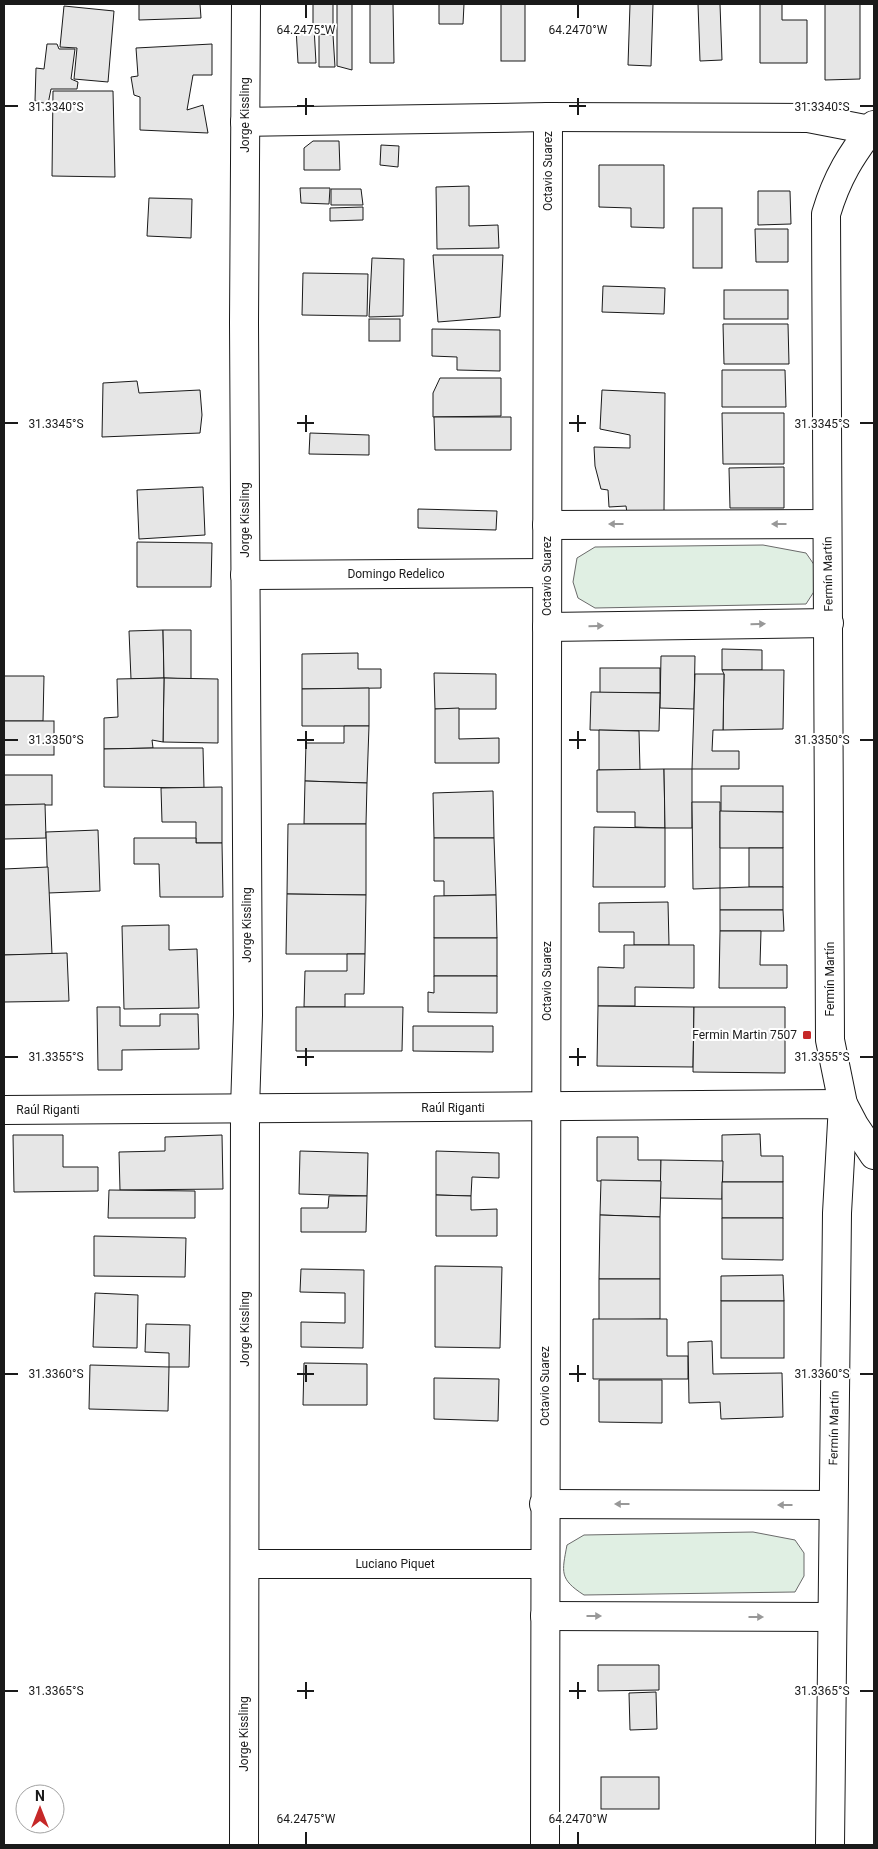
<svg xmlns="http://www.w3.org/2000/svg" width="878" height="1849" viewBox="0 0 878 1849" font-family="Roboto,sans-serif">
<style>
.green{fill:#e0efe3;stroke:#6a6a6a}
.building{fill:#e6e6e6;stroke:#1a1a1a}
.lines{fill:none;stroke-linecap:round;stroke-linejoin:round}
.street-casing{stroke:#1a1a1a;stroke-width:30}
.secondary-casing{stroke:#1a1a1a;stroke-width:30}
.street{stroke:#fff;stroke-width:28}
.secondary{stroke:#fff;stroke-width:28}
.oneway{fill:#989898}
.ticks{fill:none;stroke:#1a1a1a;stroke-width:2}
.poi-dot{fill:#c62828;stroke:#fff;stroke-width:2}
.labels{text-anchor:middle;dominant-baseline:central;stroke-width:4;stroke-linejoin:round;paint-order:stroke}
.street-label{font-size:12px;fill:#1a1a1a;stroke:#fff}
.poi-label{font-size:12px;fill:#1a1a1a;stroke:#fff;text-anchor:end}
.ticks-label{font-size:12px;text-anchor:middle;fill:#1a1a1a;stroke:#fff;stroke-width:4;stroke-linejoin:round;paint-order:stroke}
</style>
<rect width="100%" height="100%" fill="#fff"/>
<g class="green">
<path d="M763 545 806 553 815 566V590L806 604 595 608 578 598 573 582 577 558 595 547Z"/>
<path d="M753 1532 795 1540 804 1553V1576L795 1592 584 1595C559 1579 562 1572 567 1545L584 1535Z"/>
</g>
<g class="building">
<path d="M139 4H200L201 18 139 20Z"/>
<rect x="313" y="4" width="20" height="22"/>
<path d="M337 4H352V70L337 66Z"/>
<path d="M370 4H393L394 63H370Z"/>
<path d="M439 4H464L463 24H439Z"/>
<rect x="501" y="4" width="24" height="57"/>
<path d="M630 4H653L651 66 628 65Z"/>
<path d="M698 4H720L722 60 700 61Z"/>
<path d="M760 4H782V20H807V63H760Z"/>
<path d="M825 4H860V79L825 80Z"/>
<path d="M64 6 114 11 108 82 74 79 77 48 60 47Z"/>
<path d="M314 27 316 63H298L296 28Z"/>
<path d="M319 34 333 35 335 67H319Z"/>
<path d="M47 44H57L59 49H75L71 79 78 82 77 89H51L48 104 35 101 36 68 44 69Z"/>
<path d="M212 44V75H193L187 110 203 105 208 133 140 130V97L134 95 131 77 138 76 136 48Z"/>
<path d="M53 91H113L115 177 52 176Z"/>
<path d="M313 141H339L340 170H304V148Z"/>
<path d="M381 145 399 146 398 167 380 165Z"/>
<path d="M599 165H664V228L631 227V208L599 207Z"/>
<path d="M469 186V226L498 225 499 248 437 249 436 187Z"/>
<path d="M300 188H330L329 204 301 203Z"/>
<path d="M331 189H361L363 205H331Z"/>
<path d="M758 191H790L791 224 758 225Z"/>
<path d="M149 198 192 199 191 238 147 236Z"/>
<path d="M363 207V220L330 221V208Z"/>
<rect x="693" y="208" width="29" height="60"/>
<path d="M755 229H788V262H756Z"/>
<path d="M433 255H503L500 317 438 322Z"/>
<path d="M372 258 404 259 403 316 369 317Z"/>
<path d="M303 273 368 274 367 316 302 315Z"/>
<path d="M603 286 665 288 664 314 602 312Z"/>
<rect x="724" y="290" width="64" height="29"/>
<rect x="369" y="319" width="31" height="22"/>
<path d="M723 324H788L789 364H724Z"/>
<path d="M432 329 500 330V371L457 370V357L432 356Z"/>
<path d="M722 370H785L786 407H722Z"/>
<path d="M440 378H501V416L433 417V393Z"/>
<path d="M137 381 139 393 200 390 202 415 200 433 102 437 103 383Z"/>
<path d="M602 390 665 393 664 511 627 513 626 506 609 507 608 490 601 489 595 466 594 447 630 448V435L600 429Z"/>
<path d="M722 413H784V464H723Z"/>
<path d="M434 417H511V450H435Z"/>
<path d="M310 433 369 435V455L309 454Z"/>
<path d="M784 467V508H730L729 468Z"/>
<path d="M203 487 205 535 139 539 137 490Z"/>
<path d="M418 509 497 511 496 530 418 528Z"/>
<path d="M137 542 212 543 211 587H137Z"/>
<path d="M163 630 164 678 131 679 129 631Z"/>
<path d="M163 630H191V679L164 678Z"/>
<path d="M722 649 762 650V670H722Z"/>
<path d="M358 653V669H381V688L302 689V654Z"/>
<path d="M661 656H695L694 709 660 708Z"/>
<rect x="600" y="668" width="60" height="25"/>
<path d="M722 670H784L783 729 723 730 724 674Z"/>
<path d="M434 673 496 674V709H435Z"/>
<path d="M695 674H724L723 730H713L712 751H739V769H692Z"/>
<path d="M4 676H44L43 721H4Z"/>
<path d="M164 678 218 679V743L163 742Z"/>
<path d="M164 678 163 742 152 740 153 748 104 749V718L118 717 117 679Z"/>
<path d="M369 688V726H302V689Z"/>
<path d="M591 692 660 693 659 731 590 730Z"/>
<path d="M459 708V739L499 738V763H435V709Z"/>
<rect x="4" y="721" width="50" height="34"/>
<path d="M344 726H369L367 783 305 781 306 743H344Z"/>
<path d="M599 730 639 731 640 770H599Z"/>
<path d="M153 748H203L204 788 104 787V749Z"/>
<path d="M664 769 665 828 635 827V812H597V770Z"/>
<path d="M664 769H692V828H665Z"/>
<rect x="4" y="775" width="48" height="30"/>
<path d="M305 781 367 783 366 824H304Z"/>
<rect x="721" y="786" width="62" height="26"/>
<path d="M222 787V843H196V822H162L161 788Z"/>
<path d="M493 791 494 838H434L433 793Z"/>
<path d="M692 802H720V888L693 889Z"/>
<path d="M45 804 46 838 4 839V805Z"/>
<path d="M720 811 783 812V848H720Z"/>
<path d="M288 824H366V895L287 894Z"/>
<path d="M594 827 665 828V887H593Z"/>
<path d="M98 830 100 891 48 893 46 832Z"/>
<path d="M134 838H196V843H222L223 897H160L159 864H134Z"/>
<path d="M434 838H494L496 895 444 896V881H434Z"/>
<rect x="749" y="848" width="34" height="39"/>
<path d="M48 867 52 954 4 955V869Z"/>
<path d="M749 887H783V910H720V888Z"/>
<path d="M287 894 366 895 365 954H286Z"/>
<path d="M496 895 497 938H434V896Z"/>
<path d="M668 902 669 945H634V932H599V903Z"/>
<path d="M720 910H783L784 931H720Z"/>
<path d="M169 925V950L197 949 199 1008 124 1009 122 926Z"/>
<path d="M720 931H761L760 965H787V988H719Z"/>
<rect x="434" y="938" width="63" height="38"/>
<path d="M624 945H694V988L635 987V1006H598V967L624 968Z"/>
<path d="M67 953 69 1001 4 1002V955Z"/>
<path d="M347 954H365L364 994H345V1007H304L305 971H347Z"/>
<path d="M434 976H497V1013L428 1012V992L434 993Z"/>
<path d="M598 1006 694 1007 693 1067 597 1066Z"/>
<path d="M97 1007H120V1026H160V1014H198L199 1049 122 1050V1070H98Z"/>
<path d="M296 1007H403L402 1051H296Z"/>
<path d="M694 1007H785V1073L693 1072Z"/>
<path d="M413 1026H493V1052L413 1051Z"/>
<path d="M760 1134 761 1156H783V1182H722V1135Z"/>
<path d="M13 1135H63V1167H98V1191L14 1192Z"/>
<path d="M222 1135 223 1189 120 1190 119 1152 165 1151V1137Z"/>
<path d="M597 1137H638V1160H661V1181H597Z"/>
<path d="M300 1151 368 1153 367 1196 299 1194Z"/>
<path d="M436 1151 499 1153V1178L472 1177 471 1196 436 1195Z"/>
<path d="M661 1160 723 1161 722 1199 660 1198Z"/>
<path d="M601 1180 661 1181 660 1217 600 1215Z"/>
<rect x="722" y="1182" width="61" height="36"/>
<path d="M109 1190 195 1191V1218H108Z"/>
<path d="M436 1195 471 1196V1210L497 1209V1236H436Z"/>
<path d="M329 1196H367L366 1232H301V1208H328Z"/>
<path d="M600 1215 660 1217V1279H599Z"/>
<path d="M722 1218H783V1260L722 1259Z"/>
<path d="M94 1236 186 1238 185 1277 94 1276Z"/>
<path d="M435 1266 502 1267 500 1348 435 1347Z"/>
<path d="M301 1269 364 1270 363 1348 301 1347V1322L345 1323V1293L300 1292Z"/>
<path d="M783 1275 784 1301H721V1276Z"/>
<path d="M599 1279H660V1319L599 1320Z"/>
<path d="M95 1293 138 1295 137 1348 93 1347Z"/>
<rect x="721" y="1301" width="63" height="57"/>
<path d="M593 1319H667V1356H688V1379H593Z"/>
<path d="M146 1324 190 1325 189 1367H169V1353L145 1352Z"/>
<path d="M712 1341 713 1374 782 1373 783 1417 721 1419 720 1402 689 1403 688 1342Z"/>
<path d="M304 1363 367 1364V1405H303Z"/>
<path d="M90 1365 169 1367 168 1411 89 1409Z"/>
<path d="M434 1378 499 1379 498 1421 434 1419Z"/>
<path d="M599 1380H662V1423L599 1422Z"/>
<path d="M598 1665H659V1690L598 1691Z"/>
<path d="M656 1692 657 1729 630 1730 629 1693Z"/>
<rect x="601" y="1777" width="58" height="32"/>
</g>
<g class="lines">
<defs>
<g id="street">
<path d="M245 122 548 117 808 118 870 130"/>
<path d="M547 525 827 524"/>
<path d="M245 575 547 573"/>
<path d="M547 627 829 623"/>
<path d="M4 1110 843 1104 837 1213 830 1845"/>
<path d="M544 1504 833 1505"/>
<path d="M245 1564H544"/>
<path d="M545 1616 832 1617"/>
<path d="M244 1845 245 1109 248 1015 244 323 246 4"/>
<path d="M545 1845 548 117"/>
</g>
<path id="secondary" d="M874 125C851 155 837 177 826 214L830 1040 843 1104 854 1125 874 1155"/>
</defs>
<use href="#street" class="street-casing"/>
<use href="#secondary" class="secondary-casing"/>
<use href="#street" class="street"/>
<use href="#secondary" class="secondary"/>
</g>
<defs><path id="oneway-solid" d="M-6-.8H1V-3.2L6.5 0L1 3.2V.8H-6Z" transform="scale(1.25)"/></defs>
<g class="oneway">
<use href="#oneway-solid" transform="translate(616 524) rotate(180)"/>
<use href="#oneway-solid" transform="translate(779 524) rotate(180)"/>
<use href="#oneway-solid" transform="translate(758 624) rotate(-1)"/>
<use href="#oneway-solid" transform="translate(596 626) rotate(-1)"/>
<use href="#oneway-solid" transform="translate(622 1504) rotate(-180)"/>
<use href="#oneway-solid" transform="translate(785 1505) rotate(-180)"/>
<use href="#oneway-solid" transform="translate(594 1616)"/>
<use href="#oneway-solid" transform="translate(756 1617)"/>
</g>
<path class="ticks" d="M306 5V18M578 5V18M306 98V115M578 98V115M5 106H18M297 106H314M569 106H586M860 106H873M306 415V432M578 415V432M5 423H18M297 423H314M569 423H586M860 423H873M306 731V749M578 731V749M5 740H18M297 740H314M569 740H586M860 740H873M306 1048V1066M578 1048V1066M5 1057H18M297 1057H314M569 1057H586M860 1057H873M306 1365V1382M578 1365V1382M5 1374H18M297 1374H314M569 1374H586M860 1374H873M306 1682V1699M578 1682V1699M5 1691H18M297 1691H314M569 1691H586M860 1691H873M306 1832V1844M578 1832V1844"/>
<rect class="poi-dot" x="802" y="1030" width="10" height="10" rx="2.5"/>
<g class="labels">
<g class="street-label">
<text transform="translate(245 115) rotate(-90)">Jorge Kissling</text>
<text transform="translate(548 171) rotate(-90)">Octavio Suarez</text>
<text transform="translate(245 520) rotate(-90)">Jorge Kissling</text>
<text x="396" y="574">Domingo Redelico</text>
<text transform="translate(828 574) rotate(-91)">Fermín Martín</text>
<text transform="translate(547 576) rotate(-90)">Octavio Suarez</text>
<text transform="translate(247 925) rotate(-90)">Jorge Kissling</text>
<text transform="translate(830 979) rotate(-90)">Fermín Martín</text>
<text transform="translate(547 981) rotate(-90)">Octavio Suarez</text>
<text x="453" y="1108">Raúl Riganti</text>
<text x="48" y="1110">Raúl Riganti</text>
<text transform="translate(245 1329) rotate(-90)">Jorge Kissling</text>
<text transform="translate(545 1386) rotate(-90)">Octavio Suarez</text>
<text transform="translate(834 1428) rotate(-89)">Fermín Martín</text>
<text x="395" y="1564">Luciano Piquet</text>
<text transform="translate(244 1734) rotate(-90)">Jorge Kissling</text>
</g>
<g class="poi-label">
<text x="797" y="1035">Fermin Martin 7507</text>
</g>
</g>
<g class="ticks-label">
<text x="306" y="34">64.2475°W</text>
<text x="578" y="34">64.2470°W</text>
<text x="56" y="111">31.3340°S</text>
<text x="822" y="111">31.3340°S</text>
<text x="56" y="428">31.3345°S</text>
<text x="822" y="428">31.3345°S</text>
<text x="56" y="744">31.3350°S</text>
<text x="822" y="744">31.3350°S</text>
<text x="56" y="1061">31.3355°S</text>
<text x="822" y="1061">31.3355°S</text>
<text x="56" y="1378">31.3360°S</text>
<text x="822" y="1378">31.3360°S</text>
<text x="56" y="1695">31.3365°S</text>
<text x="822" y="1695">31.3365°S</text>
<text x="306" y="1823">64.2475°W</text>
<text x="578" y="1823">64.2470°W</text>
</g>
<rect width="878" height="1849" fill="none" stroke="#1a1a1a" stroke-width="10"/>
<g transform="translate(40 1809)"><circle r="24" fill="#ffffff" stroke="#a3a3a3"/>
<path d="M0-4L9 19L0 12L-9 19Z" fill="#c62828"/>
<text y="-8" font-size="14" font-weight="bold" text-anchor="middle" fill="#1a1a1a">N</text>
</g>
</svg>
